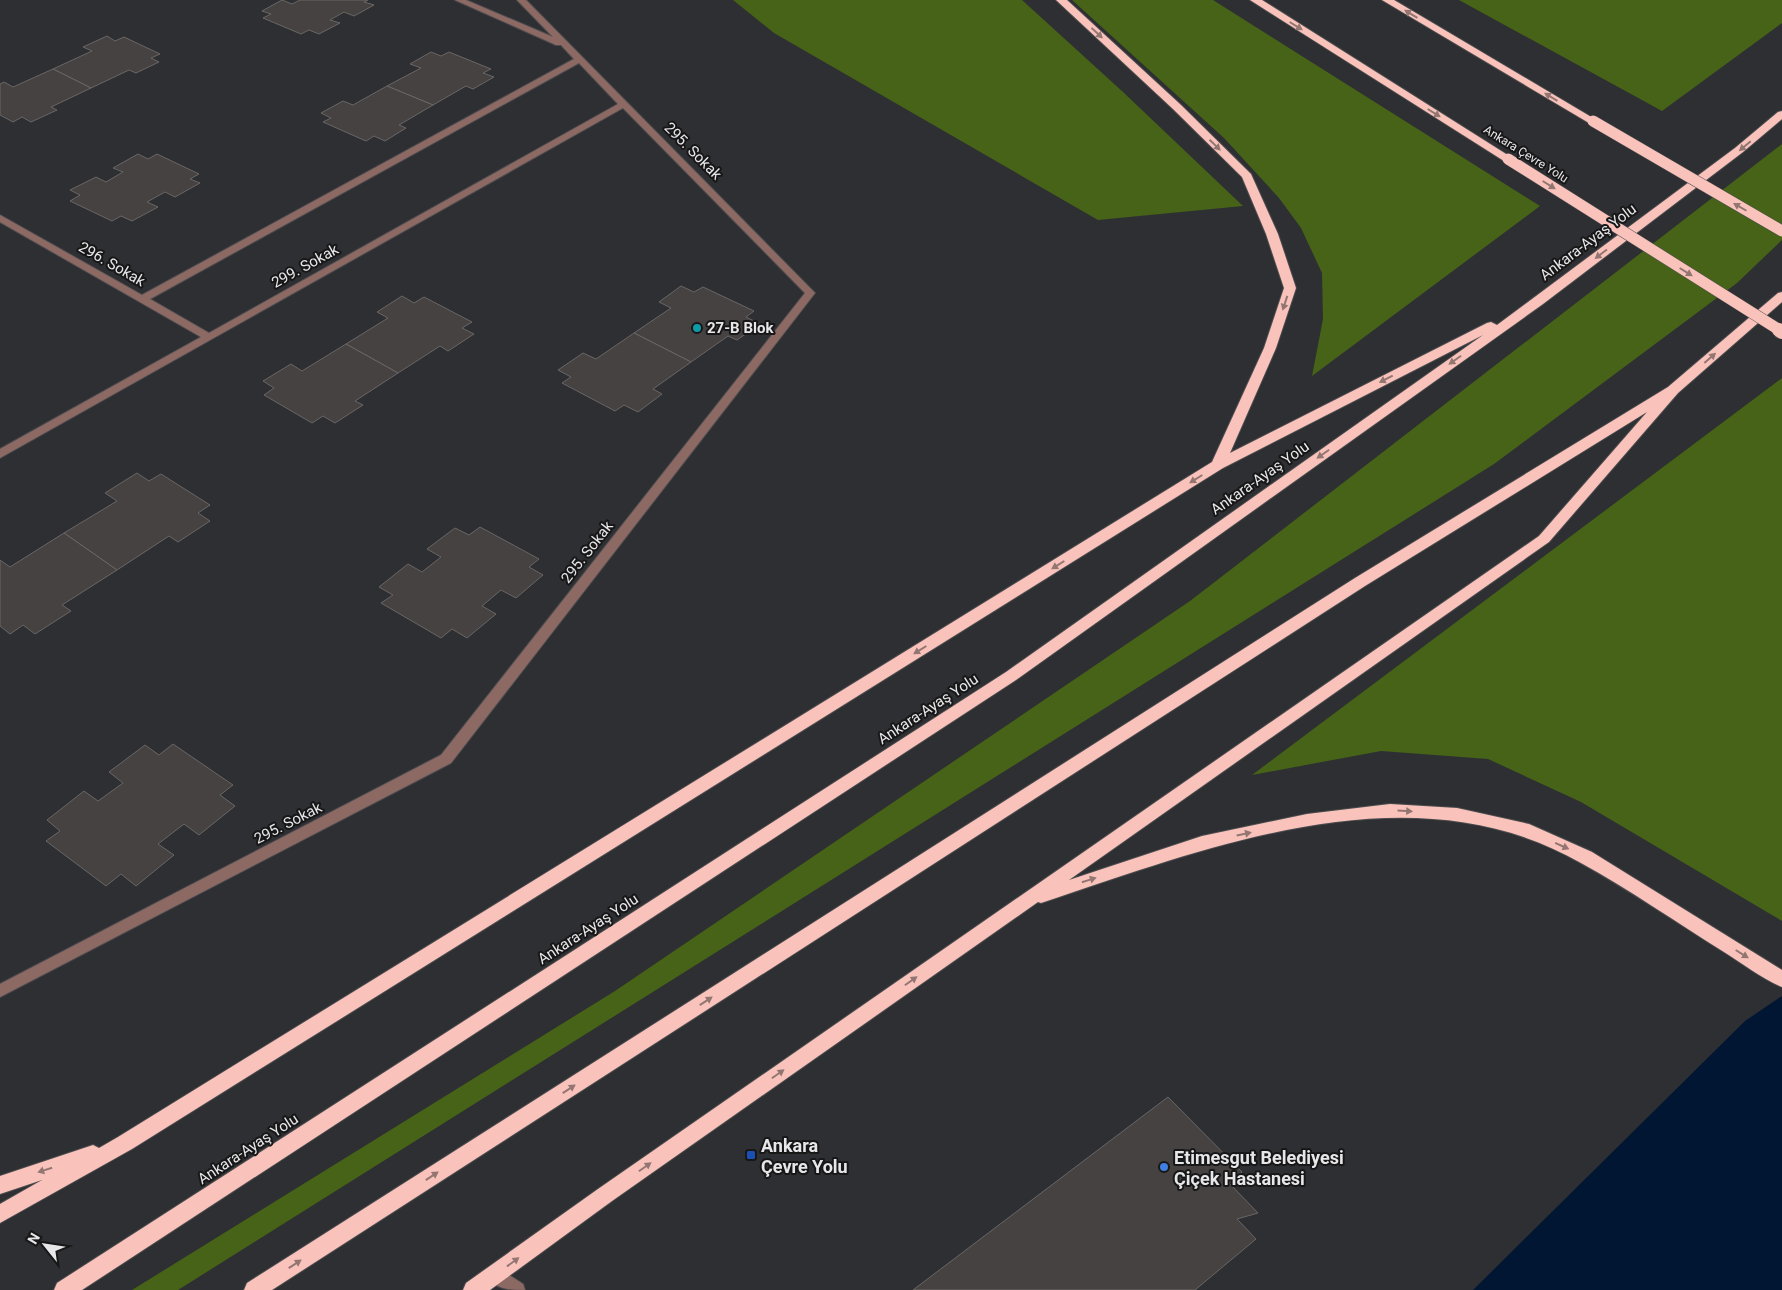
<svg xmlns="http://www.w3.org/2000/svg" width="1782" height="1290" viewBox="0 0 1782 1290" font-family="Roboto,sans-serif">
<style>
.forest{fill:#466318}
.water{fill:#001632}
.building{fill:#454241;stroke:#6a6666}
.lines{fill:none;stroke-linecap:round;stroke-linejoin:round}
.minor-casing{stroke:#4c4c4f;stroke-width:2}
.highway-casing{stroke:#4c4c4f;stroke-width:2}
.minor{fill:#8d6964;fill-rule:evenodd}
.highway{fill:#f9c3bb;fill-rule:evenodd}
.highway-bridge-far1-casing{stroke:#4c4c4f;stroke-width:12;stroke-linecap:butt}
.highway-bridge-casing{stroke:#4c4c4f;stroke-width:16;stroke-linecap:butt}
.highway-bridge-far1{stroke:#f9c3bb;stroke-width:11}
.highway-bridge{stroke:#f9c3bb;stroke-width:14}
.oneway{fill:#937672}
.culture-dot{fill:#0f9aa8;stroke:#171718;stroke-width:2}
.transit-dot{fill:#1a4fb4;stroke:#171718;stroke-width:2}
.shop-dot{fill:#3f7fe0;stroke:#171718;stroke-width:2}
.labels{text-anchor:middle;dominant-baseline:central;stroke-width:4;stroke-linejoin:round;paint-order:stroke}
.far-street-label{font-size:12px;fill:#e7e7e9;stroke:#171718}
.street-label{font-size:15px;fill:#e7e7e9;stroke:#171718}
.poi-label{font-size:15px;font-weight:bold;fill:#e7e7e9;stroke:#171718;text-anchor:start}
.near-poi-label{font-size:18px;font-weight:bold;fill:#e7e7e9;stroke:#171718;text-anchor:start}
</style>
<rect width="100%" height="100%" fill="#2e2f32"/>
<g class="forest">
<path d="M733 0H1022L1123 92 1243 206 1098 220 774 33Z"/>
<path d="M1072 0H1213L1540 206 1312 376 1323 319 1322 273 1301 228 1279 198 1224 138Z"/>
<path d="M1459 0H1782V23L1662 111Z"/>
<path d="M1782 144V240L1737 283 1494 464 178 1290H132L615 991 1190 601Z"/>
<path d="M1782 378V921L1581 802 1488 759 1381 751 1252 775Z"/>
</g>
<path class="water" d="M1782 996V1290H1473L1745 1021Z"/>
<g class="building">
<path d="M282 0 292 4 300 0H368L364 2 374 5 354 16 344 12 330 20 340 23 319 34 309 30 301 34 263 18 271 14 262 11Z"/>
<path d="M107 36 115 41 124 37 160 54 151 58 159 62 136 73 129 70 91 88 53 69 92 51 83 47Z"/>
<path d="M431 52 441 56 449 52 491 69 483 73 494 77 473 89 466 86 433 105 387 86 421 68 410 64Z"/>
<path d="M53 69 91 88 51 107 57 110 31 122 22 117 13 122 0 115V84L4 82 13 87Z"/>
<path d="M387 86 433 105 399 125 406 128 385 141 374 136 366 141 323 122 331 118 321 113 343 101 353 105Z"/>
<path d="M138 154 148 159 157 154 199 174 190 179 200 183 175 197 165 192 147 202 158 207 132 221 121 216 112 221 70 201 80 195 70 190 96 177 106 182 123 172 113 168Z"/>
<path d="M681 286 694 292 703 287 754 311 746 317 760 324 737 340 728 336 691 362 634 333 671 308 659 302Z"/>
<path d="M402 296 414 303 424 297 472 322 462 328 474 334 448 351 440 346 398 373 346 344 388 318 377 312Z"/>
<path d="M634 333 691 362 653 389 662 394 638 412 624 405 615 411 562 383 571 377 558 370 583 353 596 359Z"/>
<path d="M346 344 398 373 355 401 363 405 335 423 323 416 312 423 264 395 274 388 263 381 291 364 302 371Z"/>
<path d="M137 473 149 481 161 474 210 505 198 513 210 521 178 542 169 536 117 570 64 533 117 501 105 493Z"/>
<path d="M480 527 539 559 529 567 543 575 516 598 501 590 482 606 496 614 467 638 452 629 441 638 381 603 393 595 379 587 408 564 422 572 441 557 427 549 455 528 469 535Z"/>
<path d="M64 533 117 570 62 605 71 611 35 634 23 625 10 634 0 626V560L10 567Z"/>
<path d="M173 744 233 785 220 795 235 806 199 835 184 824 158 844 174 855 136 886 121 874 106 886 46 841 60 831 47 820 84 791 98 801 123 783 109 772 145 745 159 755Z"/>
<path d="M1168 1097 1242 1172 1229 1183 1258 1213 1237 1219 1256 1239 1195 1290H913Z"/>
</g>
<g class="lines">
<defs>
<g id="minor">
<path d="M455 0H466L553 37 517 0H526L815 293 451 763 0 997V984L441 755 805 293 623 108 0 458V449L201 337 0 222V215L142 295 574 59 561 45H556ZM579 63 618 104 209 333 150 299Z"/>
<path d="M495 1266 523 1284 525 1290C510 1290 494 1290 487 1274L489 1268Z"/>
</g>
<g id="highway">
<path d="M1056 0H1067L1181 105 1251 174 1278 234 1296 288 1276 348 1230 453 1487 323 1491 322 1497 325 1735 148 1778 112 1782 111V119L1743 152 1543 304 1016 680 82 1290H54L57 1283 1006 672 1483 335 1223 468 132 1149 0 1223V1204L42 1180 0 1194V1176L93 1145 99 1148 118 1137 1212 462 1264 348 1284 288 1266 234 1242 177 1173 109Z"/>
<path d="M1250 0H1262L1514 159 1512 161H1504Z"/>
<path d="M1382 0H1394L1598 121 1593 124 1589 123Z"/>
<path d="M1782 292V302L1678 393 1549 542 1069 880 1202 836 1307 814 1390 804 1457 808 1529 824 1592 852 1782 970V987C1762 979 1742 963 1724 952 1676 922 1630 890 1581 863 1412 766 1210 847 1041 903L1038 902 612 1201 490 1290H463L466 1283 598 1189 1539 536 1647 412 1365 586 272 1290H244L247 1283 1355 578 1668 387 1778 293Z"/>
</g>
</defs>
<use href="#minor" class="minor-casing"/>
<use href="#highway" class="highway-casing"/>
<use href="#minor" class="minor"/>
<use href="#highway" class="highway"/>
<defs>
<g id="highway-bridge-far1">
<path d="M1593 121 1782 231"/>
<path d="M1508 159 1781 331"/>
</g>
<path id="highway-bridge" d="M1779 330 1782 332"/>
</defs>
<use href="#highway-bridge-far1" class="highway-bridge-far1-casing"/>
<use href="#highway-bridge" class="highway-bridge-casing"/>
<use href="#highway-bridge-far1" class="highway-bridge-far1"/>
<use href="#highway-bridge" class="highway-bridge"/>
</g>
<defs><path id="oneway-solid" d="M-6-.8H1V-3.2L6.5 0L1 3.2V.8H-6Z" transform="scale(1.25)"/></defs>
<g class="oneway">
<use href="#oneway-solid" transform="translate(1411 14) rotate(-149)"/>
<use href="#oneway-solid" transform="translate(1296 26) rotate(32)"/>
<use href="#oneway-solid" transform="translate(1097 33) rotate(43)"/>
<use href="#oneway-solid" transform="translate(1551 97) rotate(-149)"/>
<use href="#oneway-solid" transform="translate(1434 113) rotate(32)"/>
<use href="#oneway-solid" transform="translate(1215 145) rotate(44)"/>
<use href="#oneway-solid" transform="translate(1745 146) rotate(140)"/>
<use href="#oneway-solid" transform="translate(1549 185) rotate(32)"/>
<use href="#oneway-solid" transform="translate(1740 207) rotate(-150)"/>
<use href="#oneway-solid" transform="translate(1601 254) rotate(143)"/>
<use href="#oneway-solid" transform="translate(1686 272) rotate(32)"/>
<use href="#oneway-solid" transform="translate(1285 303) rotate(108)"/>
<use href="#oneway-solid" transform="translate(1710 358) rotate(-41)"/>
<use href="#oneway-solid" transform="translate(1455 360) rotate(145)"/>
<use href="#oneway-solid" transform="translate(1386 379) rotate(153)"/>
<use href="#oneway-solid" transform="translate(1323 454) rotate(145)"/>
<use href="#oneway-solid" transform="translate(1196 479) rotate(148)"/>
<use href="#oneway-solid" transform="translate(1058 565) rotate(148)"/>
<use href="#oneway-solid" transform="translate(920 650) rotate(148)"/>
<use href="#oneway-solid" transform="translate(1405 811) rotate(3)"/>
<use href="#oneway-solid" transform="translate(1244 834) rotate(-12)"/>
<use href="#oneway-solid" transform="translate(1562 846) rotate(24)"/>
<use href="#oneway-solid" transform="translate(1089 880) rotate(-18)"/>
<use href="#oneway-solid" transform="translate(1742 954) rotate(32)"/>
<use href="#oneway-solid" transform="translate(911 981) rotate(-35)"/>
<use href="#oneway-solid" transform="translate(706 1001) rotate(-33)"/>
<use href="#oneway-solid" transform="translate(778 1074) rotate(-35)"/>
<use href="#oneway-solid" transform="translate(569 1089) rotate(-33)"/>
<use href="#oneway-solid" transform="translate(645 1167) rotate(-35)"/>
<use href="#oneway-solid" transform="translate(45 1170) rotate(162)"/>
<use href="#oneway-solid" transform="translate(432 1176) rotate(-33)"/>
<use href="#oneway-solid" transform="translate(513 1262) rotate(-36)"/>
<use href="#oneway-solid" transform="translate(295 1264) rotate(-33)"/>
</g>
<circle class="culture-dot" cx="697" cy="328" r="5"/>
<rect class="transit-dot" x="746" y="1150" width="10" height="10" rx="2.5"/>
<circle class="shop-dot" cx="1164" cy="1167" r="5"/>
<g class="labels">
<g class="far-street-label">
<text transform="translate(1526 154) rotate(32)">Ankara Çevre Yolu</text>
</g>
<g class="street-label">
<text transform="translate(693 151) rotate(45)">295. Sokak</text>
<text transform="translate(1588 242) rotate(-37)">Ankara-Ayaş Yolu</text>
<text transform="translate(112 264) rotate(30)">296. Sokak</text>
<text transform="translate(305 266) rotate(-29)">299. Sokak</text>
<text transform="translate(1260 478) rotate(-35)">Ankara-Ayaş Yolu</text>
<text transform="translate(587 552) rotate(-52)">295. Sokak</text>
<text transform="translate(928 709) rotate(-33)">Ankara-Ayaş Yolu</text>
<text transform="translate(288 823) rotate(-27)">295. Sokak</text>
<text transform="translate(588 929) rotate(-33)">Ankara-Ayaş Yolu</text>
<text transform="translate(248 1149) rotate(-33)">Ankara-Ayaş Yolu</text>
</g>
<g class="poi-label">
<text x="707" y="328">27-B Blok</text>
</g>
<g class="near-poi-label">
<text x="761" y="1145">Ankara<tspan x="761" dy="21">Çevre Yolu</tspan></text>
<text x="1174" y="1157">Etimesgut Belediyesi<tspan x="1174" dy="21">Çiçek Hastanesi</tspan></text>
</g>
</g>
<g transform="translate(45 1245) rotate(300)" stroke="#171718" stroke-width="4" paint-order="stroke">
<path d="M0-4L9 19L0 12L-9 19Z" fill="#e7e7e9"/>
<text y="-8" font-size="14" font-weight="bold" text-anchor="middle" fill="#e7e7e9">N</text>
</g>
</svg>
